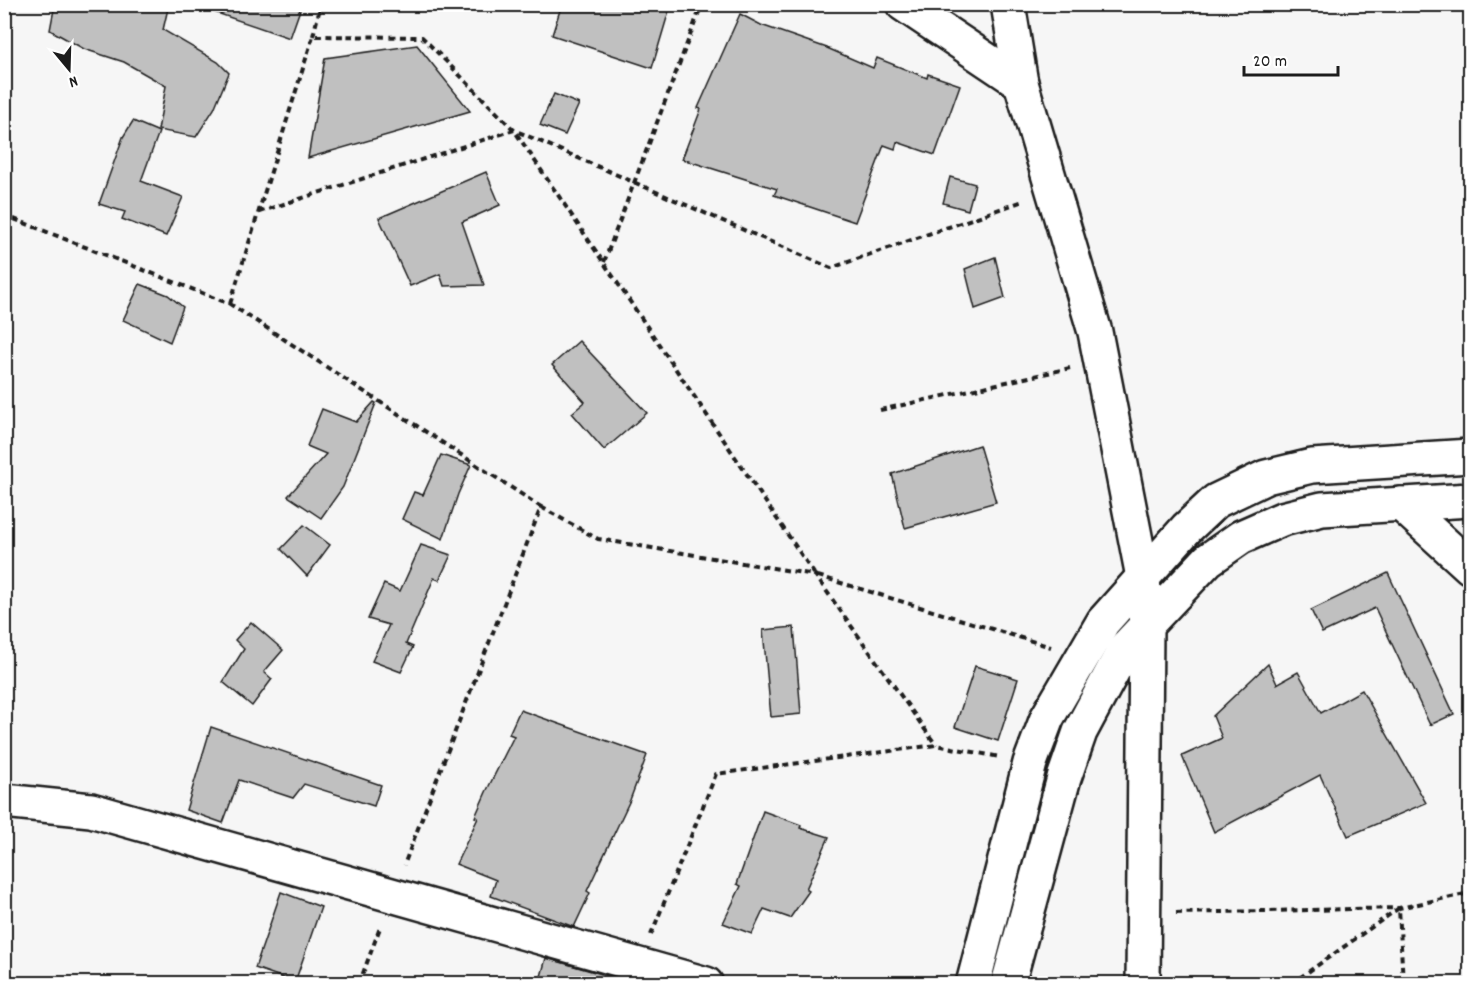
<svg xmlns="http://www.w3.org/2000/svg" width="1475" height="988" viewBox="0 0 1475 988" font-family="Dekko,sans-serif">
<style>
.building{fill:#c0c0c0;stroke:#1c1c1c;stroke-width:1.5}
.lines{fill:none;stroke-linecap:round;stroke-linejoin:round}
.minor-casing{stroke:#1c1c1c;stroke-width:38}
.major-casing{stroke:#1c1c1c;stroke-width:38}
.path{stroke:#1c1c1c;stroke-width:4;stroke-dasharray:6 4.5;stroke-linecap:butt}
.minor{stroke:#fff;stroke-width:33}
.major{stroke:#fff;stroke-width:33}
</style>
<rect width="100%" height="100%" fill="#f6f6f6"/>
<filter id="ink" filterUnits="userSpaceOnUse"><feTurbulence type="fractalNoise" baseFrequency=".0167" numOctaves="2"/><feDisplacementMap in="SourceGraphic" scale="12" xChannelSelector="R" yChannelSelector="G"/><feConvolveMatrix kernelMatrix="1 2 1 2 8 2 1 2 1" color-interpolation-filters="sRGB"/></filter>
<g filter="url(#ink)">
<g class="building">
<path d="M55 4H169L163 30 218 62 229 73 214 109 196 137 158 130 166 86 124 62 84 49 50 30Z"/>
<path d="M206 4H302L290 38 205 9Z"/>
<path d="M562 4H671L652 68 552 35Z"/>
<path d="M740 14 761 25 827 48 873 68 877 58 927 78 928 74 960 85 935 155 897 142 895 149 884 145 855 222 774 195 777 189 682 159 701 109 698 108Z"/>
<path d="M417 45 470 111 308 158 325 58Z"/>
<path d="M554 94 579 104 565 135 540 125Z"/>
<path d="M133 121 159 132 141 181 183 197 166 236 122 219 125 212 99 204 123 137Z"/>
<path d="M486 172 500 205 462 222 484 285 444 286 440 274 410 286 379 218Z"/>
<path d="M950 177 975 184 968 210 943 203Z"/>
<path d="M995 257 1005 298 975 309 965 269Z"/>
<path d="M140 284 168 295 183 307 170 342 123 320Z"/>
<path d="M579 341 647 413 604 450 572 413 585 402 552 365Z"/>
<path d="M374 402 376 403 343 487 321 518 288 496 326 454 307 446 322 409 356 422Z"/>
<path d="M979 445 996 502 905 528 892 474Z"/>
<path d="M441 455 471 465 458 494 443 539 402 519 414 492 423 495Z"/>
<path d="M304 525 330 545 307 576 281 549Z"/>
<path d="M421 545 451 555 439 580 434 578 406 644 413 647 401 672 372 661 389 625 368 619 384 584 400 591Z"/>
<path d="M1388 573 1454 714 1430 725 1375 608 1322 633 1311 610Z"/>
<path d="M251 622 283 650 264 672 272 679 252 706 223 682 244 649 235 640Z"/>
<path d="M794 627 801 714 771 717 763 630Z"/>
<path d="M1268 664 1277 684 1298 672 1321 713 1362 690 1426 803 1348 836 1320 775 1214 832 1182 756 1222 738 1213 716Z"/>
<path d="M975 666 1018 679 998 741 955 727Z"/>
<path d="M520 710 647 755 630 800 587 891 590 893 574 927 491 896 496 880 456 864 478 818 475 817 486 792 514 736 509 734Z"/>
<path d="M211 727 381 785 374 806 304 784 293 798 239 780 223 823 186 810Z"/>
<path d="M763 811 801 825 800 828 829 837 806 889 809 891 790 918 764 909 752 934 723 923 741 886 737 884Z"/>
<path d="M281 892 321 907 295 982 255 968Z"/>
<path d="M546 958 626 981 625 984H539Z"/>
</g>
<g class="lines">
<defs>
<g id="minor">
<path d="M903 4 1021 83 1095 332 1143 577 1146 626 1143 984"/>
<path d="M1008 4 1021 83"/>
<path d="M1401 504 1470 567"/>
<path d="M4 801 91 810 706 984"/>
</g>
<g id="major">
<path d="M973 984 1030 763 1047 718 1103 622 1187 528 1216 501 1266 477 1312 466 1470 456"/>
<path d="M1008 984 1064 778 1080 732 1125 648 1208 560 1241 537 1282 519 1322 509 1470 500"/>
</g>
</defs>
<use href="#minor" class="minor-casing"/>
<use href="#major" class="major-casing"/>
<g class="path">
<path d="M313 36 321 4"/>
<path d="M259 212 514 130 831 268 1023 201"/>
<path d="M4 215 230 304 541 507 404 865"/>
<path d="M604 262 702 4"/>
<path d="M230 304 313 36 422 37 514 130 815 575 1051 647"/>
<path d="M880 410 1070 368"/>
<path d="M541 507 598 539 815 575 936 745"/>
<path d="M1176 913 1399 908 1470 893"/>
<path d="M651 935 716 774 936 745 1000 757"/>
<path d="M359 984 381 925"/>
<path d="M1291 984 1399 908 1403 984"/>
</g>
<use href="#minor" class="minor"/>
<use href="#major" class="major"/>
</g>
</g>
<rect width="1475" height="988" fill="none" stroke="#fff" stroke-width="24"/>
<rect x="12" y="12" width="1451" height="964" fill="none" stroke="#1c1c1c" stroke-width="2" filter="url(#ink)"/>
<g transform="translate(69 69) rotate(161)" stroke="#ffffff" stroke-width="4.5" paint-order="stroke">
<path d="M0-4.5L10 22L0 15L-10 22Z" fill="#1c1c1c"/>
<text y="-9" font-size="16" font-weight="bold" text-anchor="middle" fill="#1c1c1c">N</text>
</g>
<path d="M1244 66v9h94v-9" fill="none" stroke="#1c1c1c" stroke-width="3"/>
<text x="1253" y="66" font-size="18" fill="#1c1c1c" stroke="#ffffff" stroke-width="4.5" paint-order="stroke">20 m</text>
</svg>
